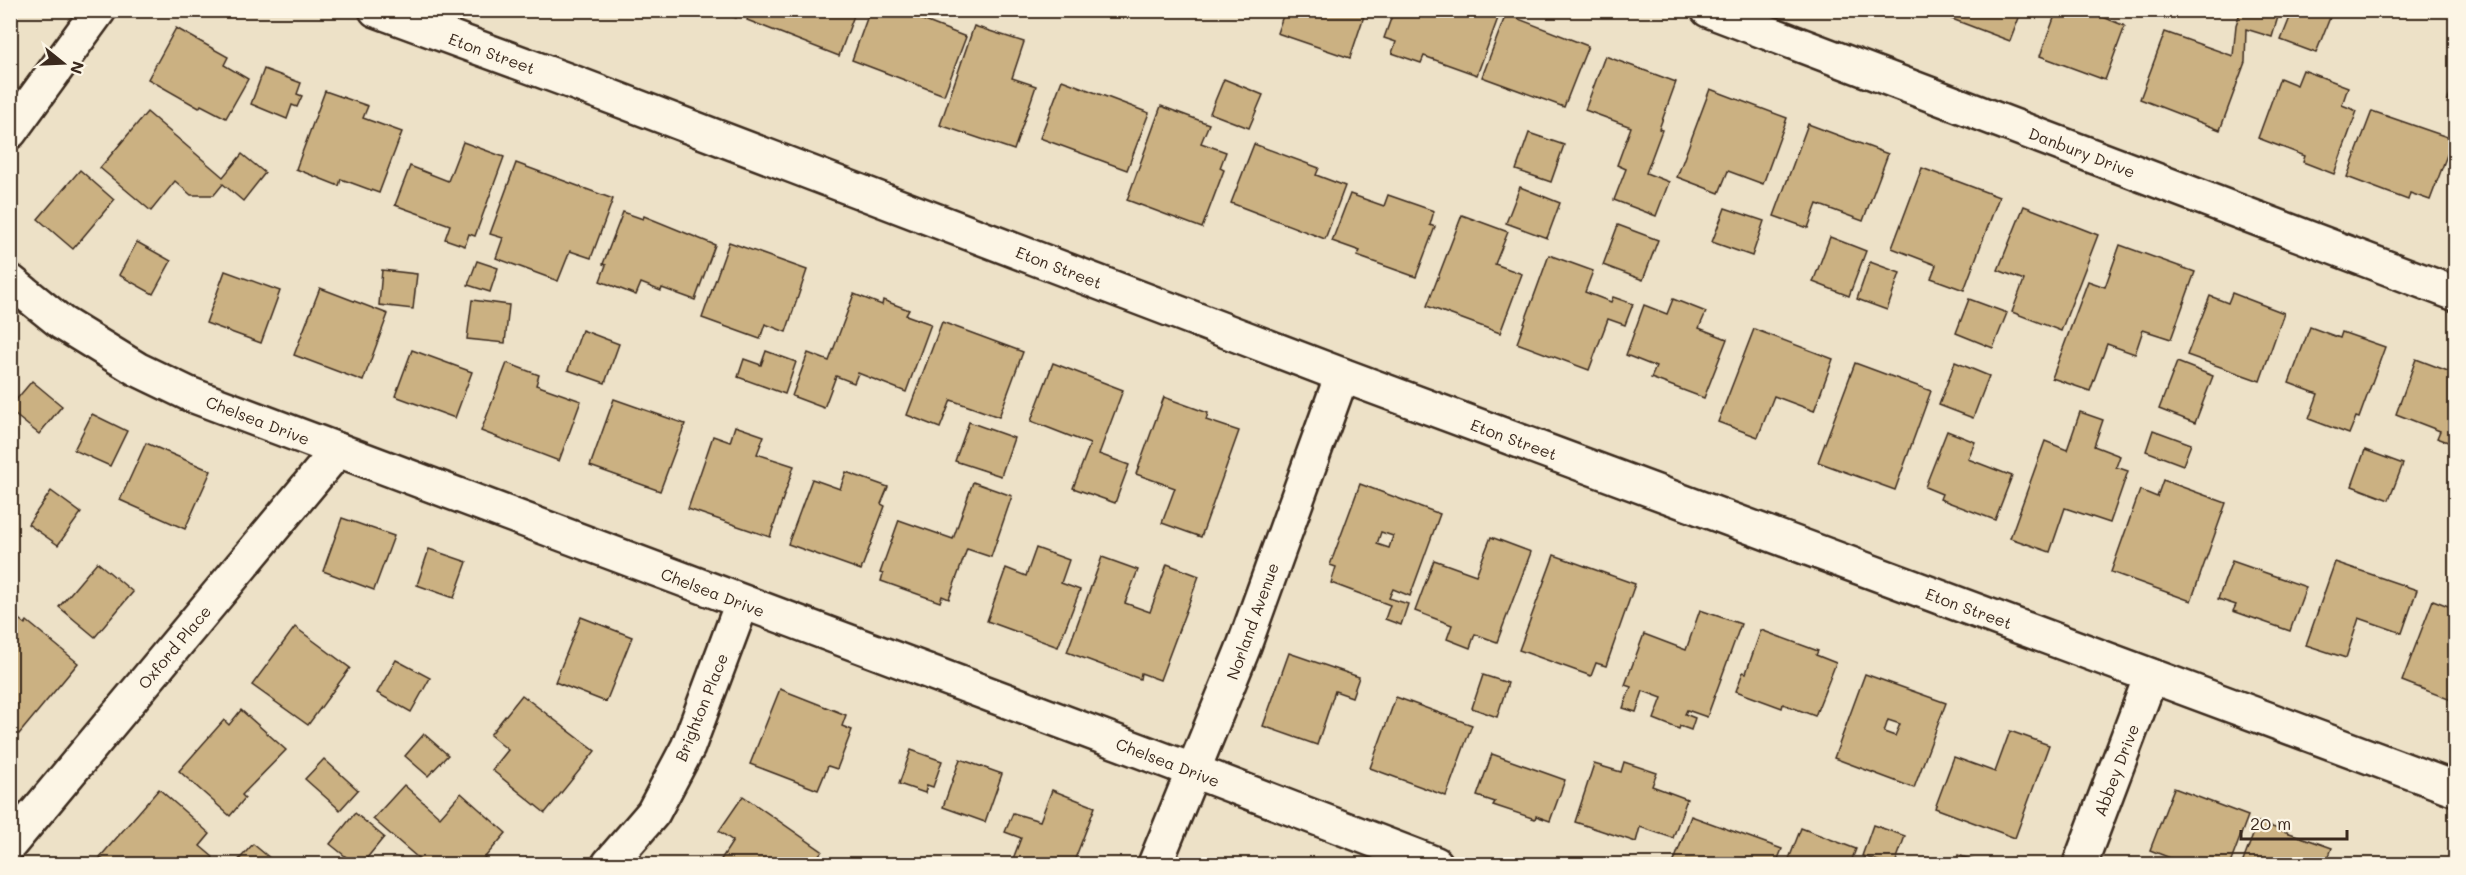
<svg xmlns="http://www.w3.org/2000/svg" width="2466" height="875" viewBox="0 0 2466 875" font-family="Mali,sans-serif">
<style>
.building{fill:#cbb182;stroke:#3b2a1e;stroke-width:1.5;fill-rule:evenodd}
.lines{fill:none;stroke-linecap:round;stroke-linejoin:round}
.minor-casing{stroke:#3b2a1e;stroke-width:38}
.minor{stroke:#fcf5e5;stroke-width:33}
.labels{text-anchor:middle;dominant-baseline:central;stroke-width:4.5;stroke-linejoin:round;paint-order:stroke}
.street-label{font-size:16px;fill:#3b2a1e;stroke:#fcf5e5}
</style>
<rect width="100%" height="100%" fill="#ede1c7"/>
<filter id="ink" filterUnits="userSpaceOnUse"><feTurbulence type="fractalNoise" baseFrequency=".0167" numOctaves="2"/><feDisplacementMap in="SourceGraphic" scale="12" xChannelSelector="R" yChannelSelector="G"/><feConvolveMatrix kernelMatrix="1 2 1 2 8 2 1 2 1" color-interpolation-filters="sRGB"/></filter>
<g filter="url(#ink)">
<g class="building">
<path d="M715 10H739L736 18Z"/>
<path d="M750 10H856L839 56 747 20Z"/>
<path d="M870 10H897L966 37 944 95 852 60Z"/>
<path d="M1285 10H1366L1350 58 1277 33Z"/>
<path d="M1394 10H1501L1477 75 1424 56 1421 63 1392 53 1396 42 1384 38Z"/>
<path d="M1941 10H2022L2010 41 1939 14Z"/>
<path d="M2057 10H2086L2125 26 2105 80 2040 56Z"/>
<path d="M2241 10H2280L2272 37 2246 29 2245 62 2220 130 2140 99 2165 32 2233 56 2236 25Z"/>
<path d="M2293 10H2319L2331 15 2316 53 2281 40Z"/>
<path d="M1506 14 1588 46 1564 107 1482 77Z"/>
<path d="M974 26 1024 42 1012 78 1036 86 1014 150 940 125Z"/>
<path d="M176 28 228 57 224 65 248 79 226 118 201 105 199 108 148 79Z"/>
<path d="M1605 56 1676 82 1659 129 1662 130 1646 173 1669 182 1656 216 1614 200 1626 169 1617 165 1631 127 1585 110Z"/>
<path d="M264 69 301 83 297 94 302 96 297 107 292 105 287 119 251 104Z"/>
<path d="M2303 70 2348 87 2342 105 2357 111 2334 174 2303 162 2305 156 2258 138 2280 78 2297 85Z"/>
<path d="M2456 75V106L2447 103Z"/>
<path d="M1224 79 1263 95 1249 128 1210 113Z"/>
<path d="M1062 80 1149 113 1127 170 1040 138Z"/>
<path d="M1710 89 1787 118 1763 184 1728 171 1719 193 1677 177Z"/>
<path d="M325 91 368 106 363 118 402 132 379 193 341 179 339 186 296 169Z"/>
<path d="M1161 106 1209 124 1201 143 1226 152 1220 168 1224 170 1202 228 1127 200Z"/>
<path d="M2372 111 2453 139 2430 200 2410 193 2408 200 2347 177Z"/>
<path d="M147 112 223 177 242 154 265 173 243 201 223 184 214 195H191L175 181 151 211 100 168Z"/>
<path d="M1808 124 1888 154 1863 221 1817 204 1808 228 1774 216Z"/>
<path d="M1529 133 1564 145 1551 182 1516 170Z"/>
<path d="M463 142 504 157 475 236 469 234 465 246 445 239 450 225 395 205 410 166 448 181Z"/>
<path d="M1254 144 1319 168 1316 175 1345 186 1325 239 1231 203Z"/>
<path d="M516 163 613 199 591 258 570 251 558 281 496 258 503 238 490 234Z"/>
<path d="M1922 168 1999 197 1964 290 1931 278 1936 265 1892 248Z"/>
<path d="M80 170 114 200 73 249 38 219Z"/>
<path d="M1520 187 1560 203 1547 238 1506 223Z"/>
<path d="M1350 194 1384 206 1388 195 1434 211 1430 225 1435 227 1416 277 1357 256 1360 251 1332 241Z"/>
<path d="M2024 206 2098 235 2061 331 2012 312 2024 280 1998 270Z"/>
<path d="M1725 208 1764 221 1752 256 1712 242Z"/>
<path d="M623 212 643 219 644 216 715 245 695 300 662 288 661 291 641 283 636 295 600 281 606 265 603 264Z"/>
<path d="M1462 215 1508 232 1495 264 1522 274 1500 333 1427 306Z"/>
<path d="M1618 225 1658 240 1643 280 1603 265Z"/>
<path d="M1830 237 1866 251 1849 296 1813 282Z"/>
<path d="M137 242 171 261 153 294 119 275Z"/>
<path d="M729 242 807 270 786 332 765 324 760 339 702 318Z"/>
<path d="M2120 245 2195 272 2171 339 2143 330 2135 354 2107 344 2090 391 2052 378 2088 281 2105 287Z"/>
<path d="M1549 255 1593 271 1585 292 1611 302 1613 297 1633 304 1625 325 1608 319 1589 370 1517 343Z"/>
<path d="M477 261 498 268 490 292 468 285Z"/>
<path d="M1870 262 1900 273 1887 310 1857 299Z"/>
<path d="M382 270 417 274 413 309 379 305Z"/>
<path d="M225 271 280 291 261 343 206 323Z"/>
<path d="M320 288 388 314 363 381 294 355Z"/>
<path d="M2232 293 2284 313 2260 381 2187 355 2210 296 2228 303Z"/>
<path d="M854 294 882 305 883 300 909 310 906 315 931 324 906 392 858 373 854 383 836 376 824 408 792 396 808 353 829 361Z"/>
<path d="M1673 299 1706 312 1699 328 1727 339 1704 398 1651 378 1656 367 1626 355 1644 305 1667 314Z"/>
<path d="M1969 299 2007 313 1993 348 1956 333Z"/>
<path d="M472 300 509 305 505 343 467 339Z"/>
<path d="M942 322 1023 352 999 417 951 400 940 428 907 415Z"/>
<path d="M2310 327 2340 338 2342 332 2385 347 2359 418 2356 417 2349 434 2309 419 2318 394 2289 383Z"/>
<path d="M1754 329 1833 359 1814 411 1774 396 1758 437 1718 422Z"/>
<path d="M582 330 619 344 605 383 568 370Z"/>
<path d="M412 350 472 372 455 418 395 396Z"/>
<path d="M766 351 796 362 785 394 738 377 744 359 761 365Z"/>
<path d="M2416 359 2448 371 2449 369 2456 371V445L2437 438 2440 431 2396 414Z"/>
<path d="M1955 362 1989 376 1973 418 1939 405Z"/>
<path d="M2177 362 2213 376 2195 423 2159 409Z"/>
<path d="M507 363 539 375 536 385 581 401 559 461 481 431Z"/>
<path d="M1053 363 1123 390 1099 454 1129 465 1115 503 1073 488 1090 444 1031 421Z"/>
<path d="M1855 363 1931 391 1895 490 1818 462Z"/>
<path d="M32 381 62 406 39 434 10 411V407Z"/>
<path d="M1164 397 1208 413 1206 420 1239 431 1201 537 1162 523 1175 488 1136 474Z"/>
<path d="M614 399 685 424 660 491 590 466Z"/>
<path d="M2080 412 2103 420 2094 446 2120 456 2116 467 2128 471 2110 523 2065 508 2050 552 2010 538 2045 441 2067 450Z"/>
<path d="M92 414 127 431 110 466 74 450Z"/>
<path d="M969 422 1014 438 1001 476 955 461Z"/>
<path d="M735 426 764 436 757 454 794 466 770 537 688 509 713 436 730 442Z"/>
<path d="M2153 430 2191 444 2183 465 2146 451Z"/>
<path d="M1947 431 1975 442 1968 459 2012 476 1995 520 1940 499 1942 494 1925 487Z"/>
<path d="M146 443 211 471 185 529 120 500Z"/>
<path d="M2365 450 2403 464 2389 500 2352 486Z"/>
<path d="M846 472 888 487 881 504 885 506 861 570 788 544 812 479 840 489Z"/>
<path d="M2163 480 2226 503 2191 601 2111 572 2140 490 2157 497Z"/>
<path d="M973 482 1012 496 991 557 967 549 949 599 942 596 940 602 881 581 883 574 880 573 899 520 953 539Z"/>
<path d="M1360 484 1440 514 1410 596 1393 589 1389 598 1408 604 1401 625 1385 619 1390 605 1331 583 1336 567 1330 565ZM1381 532 1393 536 1389 548 1377 544Z"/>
<path d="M51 491 81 513 58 545 28 524Z"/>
<path d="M342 518 394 536 374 590 323 571Z"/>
<path d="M1491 537 1531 552 1497 642 1475 634 1470 648 1447 639 1452 625 1415 611 1434 560 1476 575Z"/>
<path d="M1036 548 1069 560 1061 583 1080 590 1058 647 987 621 1006 568 1026 576Z"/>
<path d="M429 549 467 562 454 598 417 585Z"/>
<path d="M1554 555 1635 584 1606 666 1596 663 1591 676 1519 650Z"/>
<path d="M1102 557 1138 570 1125 603 1150 612 1167 564 1199 576 1160 680 1141 673 1140 679 1067 652Z"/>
<path d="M2232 561 2306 587 2290 631 2233 611 2236 605 2218 599Z"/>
<path d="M97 562 133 592 95 637 59 607Z"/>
<path d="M2335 562 2417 590 2402 633 2359 618 2346 658 2306 645Z"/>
<path d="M2433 600 2456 609V648L2454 647 2449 660 2456 663V702L2402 681Z"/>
<path d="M1700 610 1741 624 1707 717 1687 710 1685 714 1695 718 1691 730 1680 726 1679 729 1654 719 1662 698 1643 691 1636 712 1623 708 1631 687 1625 685 1644 634 1686 650Z"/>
<path d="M11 613 25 624 27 621 78 663 19 734 10 728Z"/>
<path d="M581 617 632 637 606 702 555 682Z"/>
<path d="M295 627 350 668 308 725 252 685Z"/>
<path d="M1761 630 1818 651 1816 655 1836 663 1815 716 1783 704 1782 708 1736 691 1743 672 1746 673Z"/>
<path d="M1289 653 1359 677 1352 697 1335 691 1317 745 1263 726Z"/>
<path d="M396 660 430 678 411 712 377 693Z"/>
<path d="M1865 674 1946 703 1914 788 1834 758ZM1888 720 1900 724 1895 736 1884 732Z"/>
<path d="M1483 675 1508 683 1497 717 1472 708Z"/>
<path d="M780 689 846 715 842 726 852 730 837 769 828 766 818 790 750 764Z"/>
<path d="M522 695 595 751 545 813 492 770 508 750 490 735Z"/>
<path d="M1396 697 1472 725 1446 796 1370 768Z"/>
<path d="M241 710 286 750 242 795 245 798 230 816 179 771 224 720 229 725Z"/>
<path d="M2010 731 2049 745 2015 838 1935 808 1954 757 1995 772Z"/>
<path d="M424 734 448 755 428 776 405 756Z"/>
<path d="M911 750 942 761 933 787 927 785 925 793 899 784Z"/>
<path d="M1492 754 1565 780 1550 821 1536 816 1535 819 1493 805 1495 802 1477 796Z"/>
<path d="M324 759 358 790 340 810 305 779Z"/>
<path d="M960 759 1002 774 985 822 943 807Z"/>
<path d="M1624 762 1657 773 1652 786 1687 799 1673 838 1640 827 1636 842 1575 822 1594 764 1621 772Z"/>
<path d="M404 785 440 817 461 793 506 833 479 864H425L373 819Z"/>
<path d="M2174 788 2248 816 2230 864H2183V863L2150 850Z"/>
<path d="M159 789 210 834 200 846 213 857 207 864H108L100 857Z"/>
<path d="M1052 790 1095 807 1073 864H1011L1021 838 1005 832 1013 813 1040 821Z"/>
<path d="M743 796 822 851 812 864H718L733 841 719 831Z"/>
<path d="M355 813 384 837 362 864H355L330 844Z"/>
<path d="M1691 816 1782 849 1776 864H1673Z"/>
<path d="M2258 822 2332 848 2326 864H2242Z"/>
<path d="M1873 825 1905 836 1895 864H1888L1862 856Z"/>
<path d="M1801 828 1856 849 1850 864H1787Z"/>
<path d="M253 844 277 864H235Z"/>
<path d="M1958 855 1983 864H1955Z"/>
</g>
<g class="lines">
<defs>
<g id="minor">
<path d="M376 10 575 83 1342 375 2456 789"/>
<path d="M1708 10 2456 294"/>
<path d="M10 132 99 10"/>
<path d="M10 281 62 323 137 369 189 394 1194 771 1436 864"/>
<path d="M10 844 338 450"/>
<path d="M609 864 653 813 688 747 742 603"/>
<path d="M1155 864 1244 646 1342 375"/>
<path d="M2080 864 2151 676"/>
</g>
</defs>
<use href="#minor" class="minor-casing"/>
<use href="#minor" class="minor"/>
</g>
</g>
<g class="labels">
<g class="street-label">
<text transform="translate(492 53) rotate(20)">Eton Street</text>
<text transform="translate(2082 152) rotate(21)">Danbury Drive</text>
<text transform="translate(1059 267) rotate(21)">Eton Street</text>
<text transform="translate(258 420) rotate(21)">Chelsea Drive</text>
<text transform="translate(1514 439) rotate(20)">Eton Street</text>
<text transform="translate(713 592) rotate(21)">Chelsea Drive</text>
<text transform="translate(1969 608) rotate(20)">Eton Street</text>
<text transform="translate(1252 621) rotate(-70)">Norland Avenue</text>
<text transform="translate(174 647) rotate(-50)">Oxford Place</text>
<text transform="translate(701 707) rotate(-68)">Brighton Place</text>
<text transform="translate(1168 762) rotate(21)">Chelsea Drive</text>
<text transform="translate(2116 770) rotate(-69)">Abbey Drive</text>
</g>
</g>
<rect width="2466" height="875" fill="none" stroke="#fcf5e5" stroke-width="36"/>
<rect x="18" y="18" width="2430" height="839" fill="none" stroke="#3b2a1e" stroke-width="2" filter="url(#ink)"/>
<g transform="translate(63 63) rotate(108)" stroke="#fcf5e5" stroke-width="4.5" paint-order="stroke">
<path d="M0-4.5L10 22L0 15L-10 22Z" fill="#3b2a1e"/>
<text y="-9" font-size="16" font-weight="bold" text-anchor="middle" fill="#3b2a1e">N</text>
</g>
<path d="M2241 830v9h106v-9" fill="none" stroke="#3b2a1e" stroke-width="3"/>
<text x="2250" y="830" font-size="18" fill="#3b2a1e" stroke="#fcf5e5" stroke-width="4.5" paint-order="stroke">20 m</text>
</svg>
